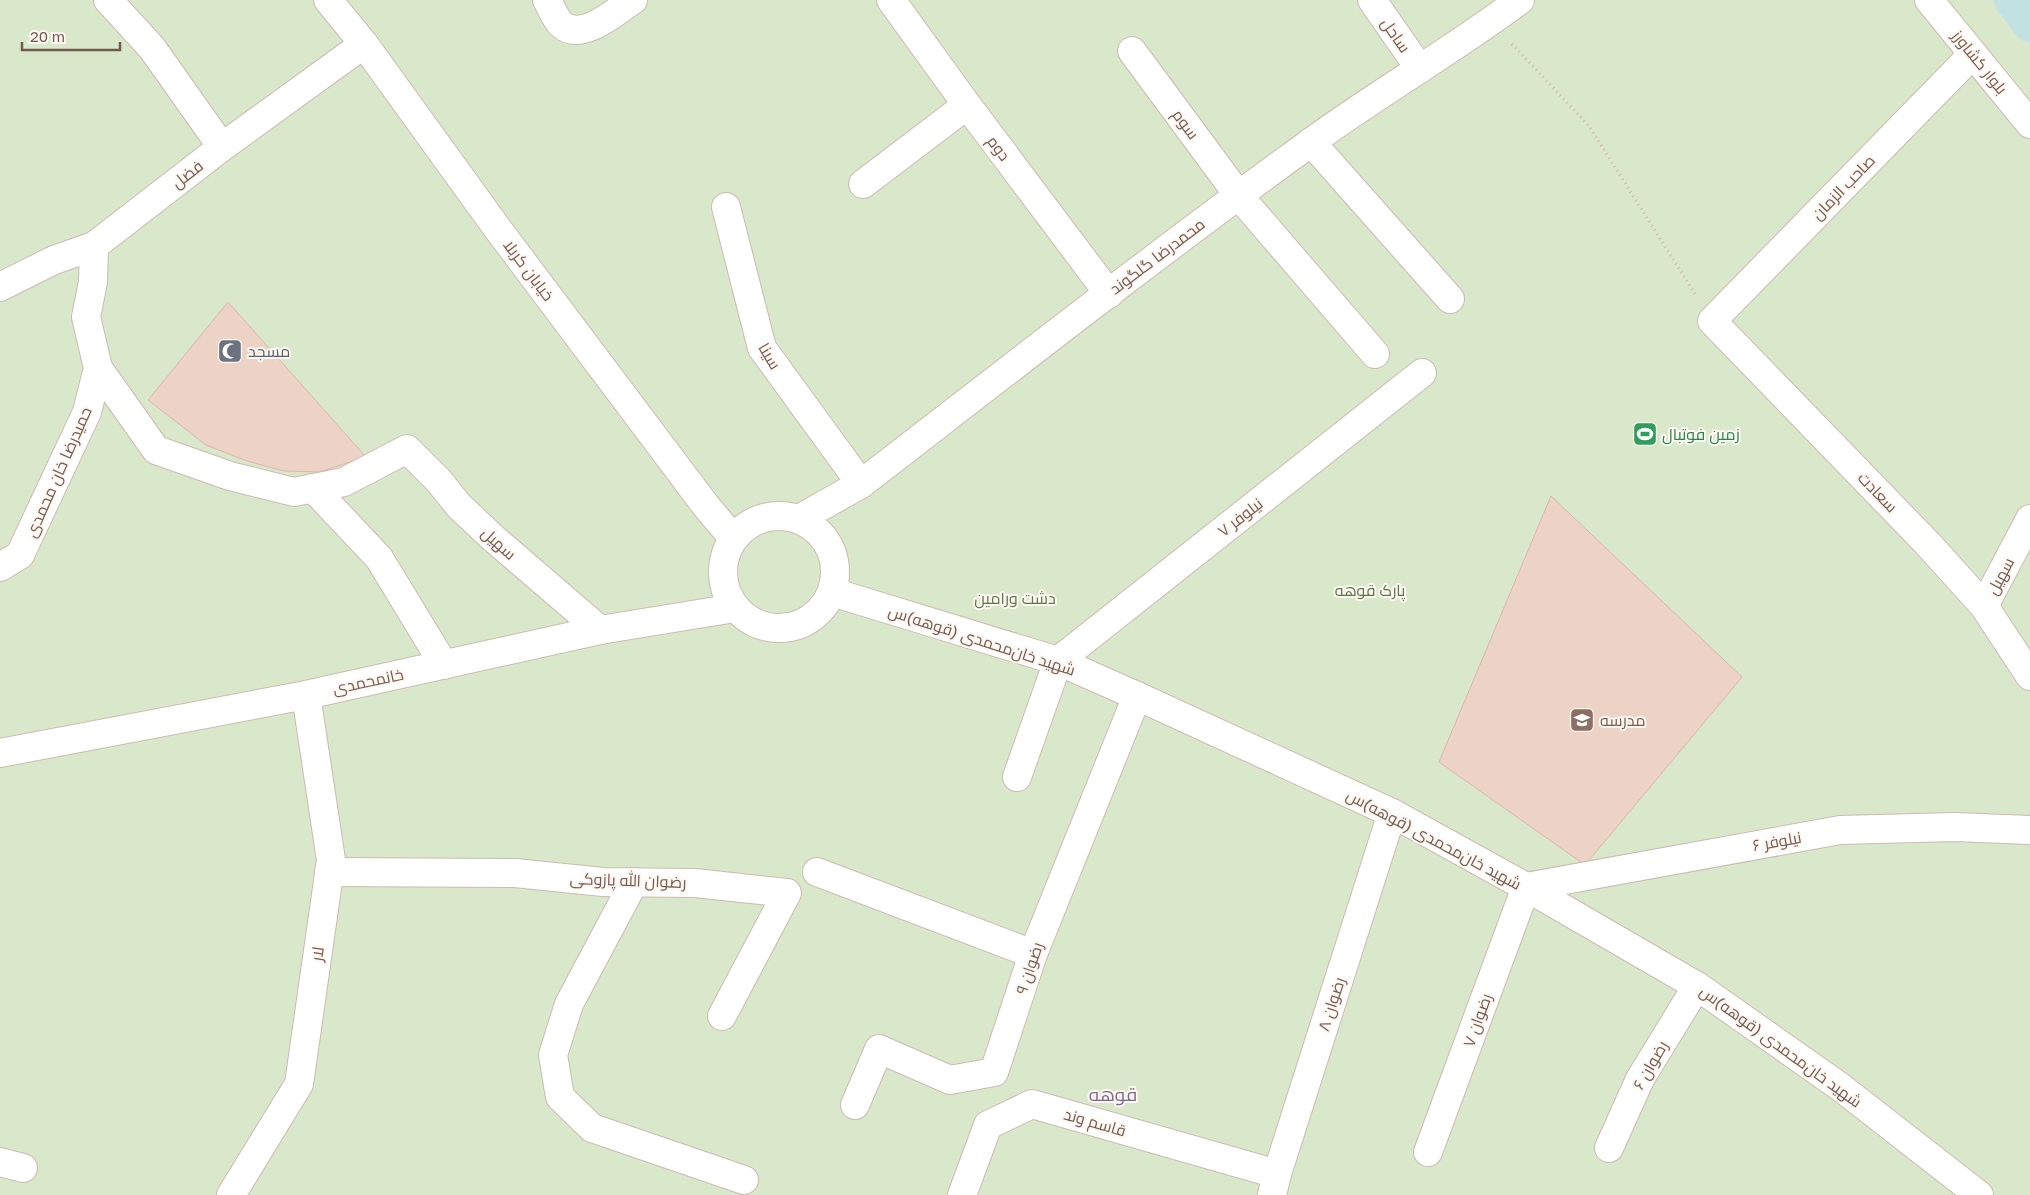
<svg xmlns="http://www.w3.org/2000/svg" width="2030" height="1195" viewBox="0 0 2030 1195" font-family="'Golos Text',Cairo,sans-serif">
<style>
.green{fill:#d9e7cb}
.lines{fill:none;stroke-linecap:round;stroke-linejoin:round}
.canal{stroke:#c2e1e2;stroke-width:34}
.building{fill:#edd2c6;stroke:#ddb7a8}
.street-casing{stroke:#ccbbb2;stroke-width:30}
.secondary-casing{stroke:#cebbb0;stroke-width:30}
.path{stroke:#d2b5a9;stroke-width:3;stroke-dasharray:1 4;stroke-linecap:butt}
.street{stroke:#fff;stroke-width:28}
.secondary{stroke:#fff;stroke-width:28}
.labels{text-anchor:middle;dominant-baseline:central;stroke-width:4;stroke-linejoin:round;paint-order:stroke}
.street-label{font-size:16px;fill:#735a51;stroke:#fdf7f1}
.worship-label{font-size:16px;fill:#5b616d;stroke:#fdf7f1;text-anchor:start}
.leisure-label{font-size:16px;fill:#27864d;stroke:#fdf7f1;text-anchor:start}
.park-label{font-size:16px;fill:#5c774a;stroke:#fdf7f1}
.education-label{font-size:16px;fill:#785e54;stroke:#fdf7f1;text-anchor:start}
.quarter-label{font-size:19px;fill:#7e698e;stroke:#fdf7f1}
</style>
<rect width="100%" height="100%" fill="#faf3eb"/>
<rect class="green" x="0" y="0" width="2030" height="1195"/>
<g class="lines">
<path class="canal" d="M2011 0 2030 25"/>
</g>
<g class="building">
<path d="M228 302 366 457 319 472 284 471 247 461 206 445 148 400Z"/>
<path d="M1551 496 1742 677 1585 865 1439 762Z"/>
</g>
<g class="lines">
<defs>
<g id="street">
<path d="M108 0 152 48 222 147"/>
<path d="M547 0C551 7 555 18 561 24 581 43 616 11 633 0"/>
<path d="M891 0 967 105 1109 294"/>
<path d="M1372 0 1420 69"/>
<path d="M1132 51 1239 196 1375 354"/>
<path d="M1973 54 1712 321 1928 544 1984 606 2030 676"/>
<path d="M1311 142 1450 299"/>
<path d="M863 184 967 105"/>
<path d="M726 207 762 348 861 484"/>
<path d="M0 287 54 260 94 246 222 147 364 44"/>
<path d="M98 368 156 450 230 476 294 492 344 482 407 449 439 481 459 506 493 538 600 630"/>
<path d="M313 488 379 558 444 665"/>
<path d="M0 567 20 555 87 412 98 368 86 317 93 282 94 246"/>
<path d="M1984 606 2030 519"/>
<path d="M1017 777 1058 661 1422 373"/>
<path d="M329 872 515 873 603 882 695 883 787 893 722 1016"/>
<path d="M817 872 1033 954"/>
<path d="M634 882 569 1004 553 1055 560 1097 592 1128 744 1180"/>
<path d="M855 1105 879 1049 950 1080 994 1072 1033 954 1137 696"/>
<path d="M1609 1148 1640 1079 1697 986"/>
<path d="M1428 1152 1526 887 1840 830 1955 827 2030 830"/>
<path d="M0 1162 23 1168"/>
<path d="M231 1195 299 1084 331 860 306 695"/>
<path d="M962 1195 988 1125 1032 1104 1277 1174"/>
<path d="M1272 1195 1277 1174 1392 813"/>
</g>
<g id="secondary">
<path d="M328 0 364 44 497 228 706 506 733 538"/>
<path d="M1929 0 2030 124"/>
<circle cx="779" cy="572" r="56"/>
<path d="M799 519 861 484C1010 369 1158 253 1310 143 1378 93 1452 51 1520 0"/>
<path d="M832 592 1058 661 1137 696 1392 813 1526 887 1697 986 1839 1086 1979 1195"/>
<path d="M0 753 306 695 600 630 735 608"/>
</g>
</defs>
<use href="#street" class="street-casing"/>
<use href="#secondary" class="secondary-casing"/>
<path class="path" d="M1512 44 1589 126 1695 294"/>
<use href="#street" class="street"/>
<use href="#secondary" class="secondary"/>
</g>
<defs>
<symbol id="mosque-square" viewBox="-11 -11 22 22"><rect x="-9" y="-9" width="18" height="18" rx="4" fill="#6b7280" stroke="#fdf7f1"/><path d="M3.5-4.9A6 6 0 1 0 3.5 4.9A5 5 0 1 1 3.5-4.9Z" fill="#fff"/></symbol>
<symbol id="stadium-square" viewBox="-11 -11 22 22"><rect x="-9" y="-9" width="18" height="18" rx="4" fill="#2e9e5b" stroke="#fdf7f1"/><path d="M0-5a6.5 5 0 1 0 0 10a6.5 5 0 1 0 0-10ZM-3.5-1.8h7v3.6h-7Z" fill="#fff"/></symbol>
<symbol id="school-square" viewBox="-11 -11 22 22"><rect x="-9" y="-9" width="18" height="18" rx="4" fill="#8d6e63" stroke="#fdf7f1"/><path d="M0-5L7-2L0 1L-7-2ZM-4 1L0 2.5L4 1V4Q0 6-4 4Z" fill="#fff"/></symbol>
</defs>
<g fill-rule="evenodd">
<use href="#mosque-square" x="216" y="337" width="28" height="28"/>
<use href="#stadium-square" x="1631" y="420" width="28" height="28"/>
<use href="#school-square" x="1568" y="706" width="28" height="28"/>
</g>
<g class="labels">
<g class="street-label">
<text transform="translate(1396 35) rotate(55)">ساحل</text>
<text transform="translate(1980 62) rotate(51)">بلوار کشاورز</text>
<text transform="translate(1186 124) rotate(54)">سوم</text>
<text transform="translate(999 148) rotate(53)">دوم</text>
<text transform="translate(187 174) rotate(-38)">فضل</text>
<text transform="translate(1843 187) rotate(-46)">صاحب الزمان</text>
<text transform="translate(1157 256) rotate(-37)">محمدرضا گلگوند</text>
<text transform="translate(529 270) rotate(53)">خیابان کربلا</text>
<text transform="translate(770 356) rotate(59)">سینا</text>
<text transform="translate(58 472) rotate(-66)">حمیدرضا خان محمدی</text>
<text transform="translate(1878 492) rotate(46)">سعادت</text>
<text transform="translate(1240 517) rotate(-38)">نیلوفر ۷</text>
<text transform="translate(499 543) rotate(42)">سهیل</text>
<text transform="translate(2000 576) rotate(-62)">سهیل</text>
<text transform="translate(982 640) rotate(18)">شهید خان‌محمدی (قوهه)س</text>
<text transform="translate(368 681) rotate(-12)">خانمحمدی</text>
<text transform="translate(1434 839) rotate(28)">شهید خان‌محمدی (قوهه)س</text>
<text transform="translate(1777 841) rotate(-10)">نیلوفر ۶</text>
<text transform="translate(628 880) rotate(2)">رضوان الله پازوکی</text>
<text transform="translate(317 954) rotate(-82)">لار</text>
<text transform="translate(1029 968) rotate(-71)">رضوان ۹</text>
<text transform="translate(1331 1004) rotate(-72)">رضوان ۸</text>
<text transform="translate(1477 1020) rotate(-70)">رضوان ۷</text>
<text transform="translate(1781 1046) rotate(36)">شهید خان‌محمدی (قوهه)س</text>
<text transform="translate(1650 1065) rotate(-60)">رضوان ۶</text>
<text transform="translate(1095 1122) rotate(16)">قاسم وند</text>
</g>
<g class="worship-label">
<text x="248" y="351">مسجد</text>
</g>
<g class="leisure-label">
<text x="1662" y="434">زمین فوتبال</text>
</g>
<g class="park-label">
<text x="1370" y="590">پارک قوهه</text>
<text x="1015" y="598">دشت ورامین</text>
</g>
<g class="education-label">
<text x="1600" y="720">مدرسه</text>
</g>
<g class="quarter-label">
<text x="1113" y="1093">قوهه</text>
</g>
</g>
<path d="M22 42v8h98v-8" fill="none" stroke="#735a51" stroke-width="2.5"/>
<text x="30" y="42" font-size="15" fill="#735a51" stroke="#fdf7f1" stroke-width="4" paint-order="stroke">20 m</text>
</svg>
